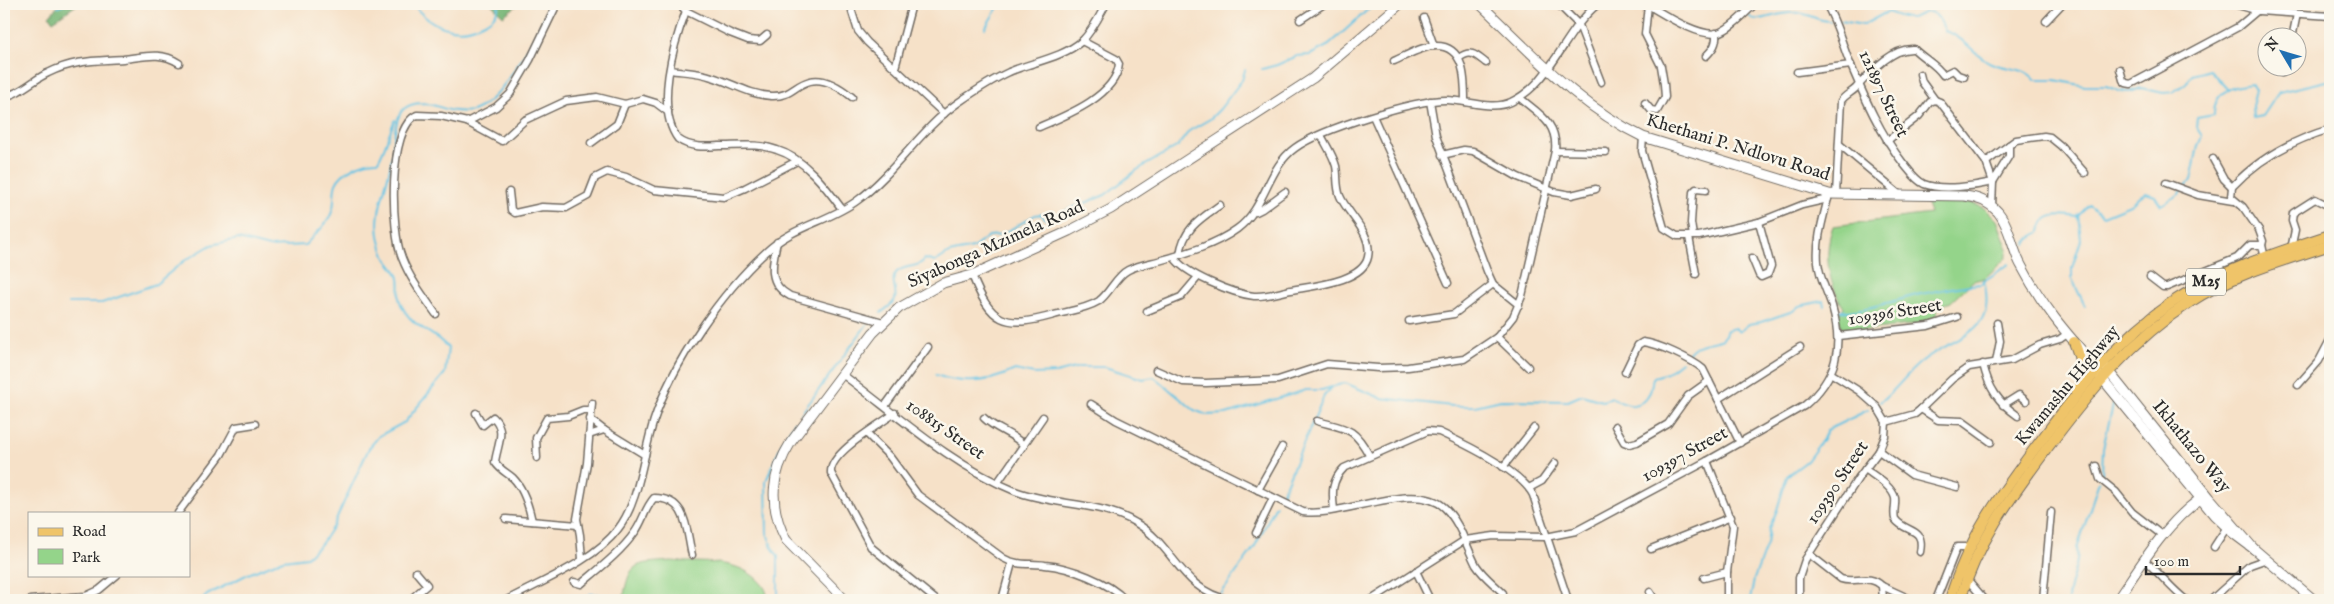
<svg xmlns="http://www.w3.org/2000/svg" width="2334" height="604" viewBox="0 0 2334 604" font-family="'IM FELL English',serif">
<style>
.green{fill:#94d48a;stroke:#60805a}
.forest{fill:#77b676;stroke:#517050}
.lines{fill:none;stroke-linecap:round;stroke-linejoin:round}
.stream{stroke:#66c4e4;stroke-width:2}
.minor-casing{stroke:#726b62;stroke-width:9}
.tertiary-casing{stroke:#726b62;stroke-width:11}
.primary-casing{stroke:#726b62;stroke-width:12}
.minor{stroke:#fff;stroke-width:6}
.tertiary{stroke:#fff;stroke-width:9}
.primary{stroke:#efc469;stroke-width:10}
.labels{text-anchor:middle;dominant-baseline:central;stroke-width:5;stroke-linejoin:round;paint-order:stroke}
.shield{fill:#fbf7ec;stroke:#696865;stroke-width:1}
.shield-label{font-size:16px;font-weight:bold;fill:#2b2b2b}
.street-label{font-size:18px;fill:#2b2b2b;stroke:#fbf7ec}
</style>
<rect width="100%" height="100%" fill="#fbf7ec"/>
<filter id="ink" filterUnits="userSpaceOnUse"><feTurbulence type="fractalNoise" baseFrequency=".02" numOctaves="2"/><feDisplacementMap in="SourceGraphic" scale="10" xChannelSelector="R" yChannelSelector="G"/><feConvolveMatrix kernelMatrix="1 2 1 2 8 2 1 2 1" color-interpolation-filters="sRGB"/></filter>
<filter id="wash" filterUnits="userSpaceOnUse"><feTurbulence type="fractalNoise" baseFrequency=".0096" numOctaves="4" result="noise"/><feDisplacementMap in="SourceGraphic" scale="20" xChannelSelector="R" yChannelSelector="G"/><feGaussianBlur stdDeviation="1.12" result="paint"/><feColorMatrix in="noise" values="0 0 0 0 0 0 0 0 0 0 0 0 0 0 0 0 0 1.4 0 .05"/><feComposite in="paint" operator="in"/></filter>
<g filter="url(#wash)">
<rect width="100%" height="100%" fill="#f6e1c8"/>
<g class="green">
<path d="M1926 201 1968 202 1985 208 1997 220 2008 249 2006 258 1985 278 1973 281 1951 302 1939 306 1934 321 1926 323 1843 333 1838 315 1844 308C1828 283 1823 254 1833 226L1930 214Z"/>
<path d="M671 561C701 564 734 557 758 580 764 586 768 591 767 600H623C630 561 633 564 671 561Z"/>
</g>
<g class="forest">
<path d="M60 4H78L53 21 49 16Z"/>
<path d="M491 4H519L503 16Z"/>
</g>
<g class="lines">
<g class="stream">
<path d="M413 4C428 25 455 37 480 25 491 20 497 16 499 4"/>
<path d="M1728 4 1740 10"/>
<path d="M58 7 65 4"/>
<path d="M1749 16 1755 20C1769 18 1784 11 1799 13 1809 14 1818 21 1830 21"/>
<path d="M1841 21 1863 25 1887 12C1895 14 1903 19 1911 18 1917 17 1921 13 1927 12 1937 11 1942 24 1945 31 1962 36 1973 53 1989 62 2004 70 2025 66 2035 80H2055L2085 86H2106L2119 91 2130 92 2141 88 2163 93 2173 92 2185 84 2192 75 2210 70 2228 90"/>
<path d="M985 28 1000 4"/>
<path d="M1262 69 1277 65 1297 56 1310 55 1329 45 1374 4"/>
<path d="M2078 215 2081 240 2072 268V279L2085 306"/>
<path d="M2026 244 2033 236 2040 232C2042 212 2061 214 2077 217L2089 205 2103 216 2130 205 2138 197 2146 193 2155 196 2161 205 2178 195 2191 180 2198 146 2202 136 2196 127 2197 118 2214 115C2213 92 2231 86 2252 84L2256 91 2252 106 2253 118 2263 116 2279 92 2330 80"/>
<path d="M69 303H102L156 284 184 261 211 245 238 239 269 247 305 245C315 234 330 223 333 208 335 200 333 192 336 184 341 171 365 160 378 161 386 148 388 134 395 120"/>
<path d="M1838 310C1849 316 1906 297 1921 294 1942 290 1962 285 1982 284L1983 281"/>
<path d="M881 313C885 309 893 305 895 299 898 290 889 280 897 272 905 264 918 269 925 259L935 262 949 253 973 248 989 236 1000 235 1008 231 1035 215 1041 214 1047 220 1057 214 1105 195 1137 170 1178 146 1189 131 1210 119 1220 109 1242 80 1245 70"/>
<path d="M1688 354C1696 342 1710 344 1723 339L1727 330 1735 328 1739 332 1749 324 1761 322 1793 311 1799 306 1823 301 1824 306"/>
<path d="M936 375C963 385 989 383 1015 370L1034 374 1056 373 1079 367H1105L1143 379 1154 377 1194 410 1207 415 1226 414 1306 390H1322L1345 383 1381 398 1452 406H1475L1501 400 1568 401 1582 395 1602 401 1613 398C1627 407 1641 410 1650 392 1652 387 1651 382 1654 377L1667 373 1681 362"/>
<path d="M1880 402C1896 391 1906 374 1921 362 1953 336 1998 336 1984 281L2009 264"/>
<path d="M801 414 868 323"/>
<path d="M2102 474 2103 448 2114 401"/>
<path d="M1281 496 1324 396 1332 387"/>
<path d="M589 594H599L602 600"/>
<path d="M1221 594 1255 546 1276 505"/>
<path d="M201 600 207 595 248 574 283 560 307 557 322 543 333 526 369 448 379 436 405 422 445 373 448 348C438 335 423 331 412 320 407 316 399 303 399 297 399 290 401 282 398 275 395 268 388 263 385 256 368 216 387 194 392 157 394 144 394 115 405 108 419 98 435 106 449 110 455 111 469 113 475 110 504 99 538 31 551 4"/>
<path d="M778 600V556L772 547 767 533 766 481 783 441 795 422"/>
<path d="M1750 600 1754 579 1767 544 1769 529 1777 510 1787 476 1807 461 1823 439 1827 430 1868 410"/>
<path d="M2068 600C2068 582 2080 565 2077 549L2099 481"/>
</g>
</g>
</g>
<g filter="url(#ink)">
<g class="lines">
<defs>
<g id="minor">
<path d="M679 4 686 11 730 33 748 40 760 41 767 35"/>
<path d="M1558 4 1579 25 1601 82"/>
<path d="M1646 4C1662 13 1699 38 1718 33 1731 29 1745 13 1755 4"/>
<path d="M1826 4C1837 22 1841 41 1849 61 1864 96 1879 132 1903 163 1909 170 1915 180 1924 184 1942 191 1975 186 1993 182L1992 206"/>
<path d="M2234 4 2259 11 2330 16"/>
<path d="M686 11C673 45 655 108 678 139 690 148 705 147 719 146 738 146 759 143 777 150 804 158 826 187 842 209"/>
<path d="M852 12 858 31 867 42 944 114"/>
<path d="M1424 18 1434 46"/>
<path d="M1300 20 1324 4"/>
<path d="M2046 21 2062 4"/>
<path d="M2292 38 2297 14"/>
<path d="M1706 56C1713 49 1717 44 1716 33"/>
<path d="M1459 58C1471 49 1476 55 1486 63"/>
<path d="M1394 61C1406 56 1422 46 1435 46 1465 45 1465 79 1465 101"/>
<path d="M895 68 912 4"/>
<path d="M2120 69 2123 80 2126 83 2131 84 2238 27 2257 11"/>
<path d="M670 70C684 72 699 72 712 77 732 83 750 95 771 96 791 97 794 85 810 81 825 77 841 88 852 97"/>
<path d="M1797 72 1851 65"/>
<path d="M2282 73 2283 68"/>
<path d="M1920 74 1922 82 1935 100"/>
<path d="M4 96C19 95 34 79 48 73 74 60 95 61 123 59 144 57 160 51 179 63"/>
<path d="M1430 101 1436 136 1487 271 1493 284 1519 305"/>
<path d="M1645 103 1651 110 1657 111 1665 97 1664 84 1661 66 1645 34 1648 5"/>
<path d="M1373 116 1448 283"/>
<path d="M467 122 502 141 525 120 566 101 597 97 625 104 643 99 656 103 668 112"/>
<path d="M1039 127C1065 116 1116 96 1119 64L1116 59 1082 41"/>
<path d="M1643 137 1642 151 1664 228 1677 236H1699L1759 222 1802 205 1828 199"/>
<path d="M1887 141 1919 116 1930 102 1935 100 1940 102 1986 162 1993 182"/>
<path d="M591 143 617 124 625 104"/>
<path d="M1839 144 1900 195"/>
<path d="M1555 151 1606 152"/>
<path d="M1442 155 1464 150 1473 151 1518 177 1554 192 1571 195 1596 189"/>
<path d="M2213 159 2224 179 2232 187"/>
<path d="M1986 162 2016 140 2044 136 2050 137 2061 146 2085 173"/>
<path d="M1993 182 2009 156V145"/>
<path d="M2166 183 2198 195 2233 201"/>
<path d="M509 192 511 210 515 213 542 207 566 208 588 196 595 178 607 172 626 177 654 190 724 197 745 188 797 161"/>
<path d="M1836 194 1841 101C1845 95 1851 93 1856 88 1870 73 1892 47 1914 49 1924 59 1936 64 1943 75L1953 70 1958 75 1964 77"/>
<path d="M1256 212 1262 209 1285 192"/>
<path d="M1693 236 1691 223 1693 192 1696 189 1706 190"/>
<path d="M1689 237 1696 274"/>
<path d="M777 242C772 264 767 284 790 296L883 322"/>
<path d="M2291 249 2295 230 2292 221 2293 213 2315 199 2325 204"/>
<path d="M1180 255C1183 229 1200 219 1220 205"/>
<path d="M1174 257C1184 274 1234 294 1254 296 1266 297 1280 292 1291 290 1312 286 1363 282 1368 257 1373 233 1348 215 1340 196 1336 186 1338 176 1336 166 1333 155 1326 145 1321 135"/>
<path d="M1752 258 1759 275 1761 277 1768 274 1771 266 1759 222"/>
<path d="M2265 259 2262 245 2263 241 2259 230 2243 207 2231 197 2232 187C2259 158 2293 140 2330 129"/>
<path d="M972 275C991 323 1004 329 1054 315 1069 311 1086 309 1099 301 1110 293 1116 276 1128 270 1138 265 1151 263 1162 260 1187 253 1215 245 1237 229 1266 208 1267 168 1295 148 1321 129 1414 100 1446 100 1467 100 1492 111 1511 102 1552 83 1564 31 1598 4"/>
<path d="M2150 277 2163 287H2167L2237 258 2250 245H2262"/>
<path d="M1147 311 1181 297 1198 277"/>
<path d="M436 314C424 297 410 279 402 258 391 232 387 128 417 115L441 116 467 122 496 107 510 94 530 60 557 4"/>
<path d="M1409 321 1454 314 1493 284"/>
<path d="M1838 336 1928 326 1957 317"/>
<path d="M1497 337 1528 367"/>
<path d="M1996 362 2000 341 1997 323"/>
<path d="M1983 364C1989 389 1998 402 2018 416"/>
<path d="M1156 370 1183 382 1206 383 1278 380 1327 364 1378 368 1408 367 1464 359 1497 337 1513 317 1522 296 1555 151C1558 123 1539 114 1520 98"/>
<path d="M1625 372 1638 345 1643 342C1659 344 1691 359 1703 369L1740 443"/>
<path d="M842 374C897 415 951 465 1015 491 1053 506 1100 501 1136 523 1174 545 1181 591 1230 600"/>
<path d="M2298 385 2319 361 2330 340"/>
<path d="M1718 399 1800 347"/>
<path d="M1091 404 1116 420 1303 512C1342 518 1416 479 1445 508 1461 524 1466 546 1476 565 1483 576 1494 584 1503 593"/>
<path d="M2003 405 2019 395 2026 401"/>
<path d="M885 406 928 347"/>
<path d="M1921 409 1938 420 1962 421 1991 442"/>
<path d="M476 413 483 425 493 417C507 430 497 446 495 462 500 470 506 472 513 478 523 488 529 507 532 521"/>
<path d="M895 413C879 425 829 453 831 473L871 547 936 600"/>
<path d="M984 418C996 430 1015 434 1024 446"/>
<path d="M590 419 604 430"/>
<path d="M1317 421C1347 429 1354 427 1369 455"/>
<path d="M1886 422 1915 414 1921 409 1952 379 1969 367 2012 360 2040 345 2060 339 2067 334"/>
<path d="M1615 426 1624 442 1629 444 1637 442 1668 424 1688 396 1709 381"/>
<path d="M867 434 890 457 918 495 1003 558C1016 566 1030 563 1045 565 1069 567 1109 582 1125 600"/>
<path d="M589 435 604 430 645 455"/>
<path d="M1879 451 1912 475 1957 487"/>
<path d="M537 458 536 438 547 418 568 416 583 410H591"/>
<path d="M1707 461 1733 526 1727 572V600"/>
<path d="M2096 466 2100 479 2116 492 2132 512 2163 536"/>
<path d="M1503 467 1534 428"/>
<path d="M1865 469C1874 476 1892 486 1895 498 1896 505 1893 512 1895 519 1906 534 1925 526 1920 552"/>
<path d="M998 482 1043 417"/>
<path d="M1529 488 1542 481 1555 463"/>
<path d="M1258 490 1282 447"/>
<path d="M1334 510C1332 493 1331 481 1344 468L1428 431 1439 432C1465 444 1521 471 1533 495L1568 600"/>
<path d="M178 513 221 455 236 427 255 424"/>
<path d="M506 519 578 525"/>
<path d="M1256 533 1273 498"/>
<path d="M2214 547 2227 527"/>
<path d="M1651 549 1731 517"/>
<path d="M1809 554 1841 579C1855 584 1869 573 1882 586L1883 600"/>
<path d="M582 559 580 535 577 519 587 463 592 403"/>
<path d="M2144 560C2160 573 2170 588 2186 600"/>
<path d="M1416 571 1430 600"/>
<path d="M1704 578 1727 572"/>
<path d="M1967 579 1985 600"/>
<path d="M574 582 581 584C600 568 621 552 635 532 643 521 645 508 654 498 688 498 686 530 692 555"/>
<path d="M1882 586 1908 598"/>
<path d="M1650 592 1655 600"/>
<path d="M2122 593 2126 600"/>
<path d="M30 600 86 596 99 590 117 575"/>
<path d="M410 600 427 585 416 572"/>
<path d="M507 600C542 581 594 561 618 529 640 501 643 453 654 420 673 362 721 293 766 252 794 225 829 222 858 200 896 172 920 129 959 102 975 91 992 80 1009 72 1032 62 1062 58 1082 41 1093 30 1099 17 1106 4"/>
<path d="M1002 600 1012 563"/>
<path d="M1371 600 1465 540 1494 536 1546 537 1576 531 1707 461 1804 406C1837 378 1844 347 1832 306 1827 291 1819 277 1818 262 1816 238 1824 216 1829 194"/>
<path d="M1799 600V578L1805 560 1859 477 1879 451 1885 436 1886 422 1877 407 1859 391 1832 374"/>
<path d="M1936 600 1957 547H1970"/>
<path d="M2043 600 2051 512"/>
<path d="M2211 600 2250 565 2267 559"/>
</g>
<g id="tertiary">
<path d="M1480 4C1532 53 1577 105 1643 137L1829 194 1964 196C1977 197 1989 202 1998 212 2010 226 2012 249 2021 265 2041 304 2065 332 2094 364L2096 371 2214 515 2234 534 2254 549"/>
<path d="M2105 367 2210 498 2254 549 2314 600"/>
<path d="M845 600 786 540C768 505 771 474 791 442L873 333 899 308 943 283 972 275 1069 231 1111 209 1313 78 1400 4"/>
<path d="M2117 600C2141 565 2165 524 2200 499"/>
</g>
<g id="primary">
<path d="M2074 342C2081 359 2085 374 2077 391"/>
<path d="M1950 600C1968 535 2008 484 2048 431 2084 384 2121 337 2171 303 2219 271 2275 253 2330 235"/>
<path d="M1960 600C1978 540 2011 497 2048 447 2090 391 2131 340 2190 302 2233 274 2282 261 2330 245"/>
</g>
</defs>
<use href="#minor" class="minor-casing"/>
<use href="#tertiary" class="tertiary-casing"/>
<use href="#primary" class="primary-casing"/>
<use href="#minor" class="minor"/>
<use href="#tertiary" class="tertiary"/>
<use href="#primary" class="primary"/>
</g>
</g>
<g class="labels">
<rect class="shield" x="2186" y="268.5" width="40" height="27" rx="4"/>
<g class="shield-label">
<text x="2206" y="282">M25</text>
</g>
<g class="street-label">
<text transform="translate(1883 94) rotate(65)">121897 Street</text>
<text transform="translate(1738 148) rotate(17)">Khethani P. Ndlovu Road</text>
<text transform="translate(996 245) rotate(-24)">Siyabonga Mzimela Road</text>
<text transform="translate(1895 313) rotate(-9)">109396 Street</text>
<text transform="translate(2068 386) rotate(-50)">Kwamashu Highway</text>
<text transform="translate(945 430) rotate(35)">108815 Street</text>
<text transform="translate(2191 447) rotate(51)">Ikhathazo Way</text>
<text transform="translate(1685 455) rotate(-29)">109397 Street</text>
<text transform="translate(1838 483) rotate(-56)">109390 Street</text>
</g>
</g>
<rect width="2334" height="604" fill="none" stroke="#fbf7ec" stroke-width="20"/>
<rect x="28" y="512" width="162" height="65" fill="#fbf7ec" stroke="#a8a59f"/>
<rect x="38" y="528" width="25" height="8" fill="#efc469" stroke="#a8a59f"/>
<text x="72" y="536" font-size="15" fill="#2b2b2b">Road</text>
<rect x="38" y="549" width="25" height="15" fill="#94d48a" stroke="#a8a59f"/>
<text x="72" y="562" font-size="15" fill="#2b2b2b">Park</text>
<g transform="translate(2282 52) rotate(308)"><circle r="24" fill="#fbf7ec" stroke="#a8a59f"/>
<path d="M0-4L9 19L0 12L-9 19Z" fill="#1f6fb2"/>
<text y="-8" font-size="14" font-weight="bold" text-anchor="middle" fill="#2b2b2b">N</text>
</g>
<path d="M2146 566v8h94v-8" fill="none" stroke="#2b2b2b" stroke-width="2.5"/>
<text x="2154" y="566" font-size="15" fill="#2b2b2b" stroke="#fbf7ec" stroke-width="4" paint-order="stroke">100 m</text>
</svg>
